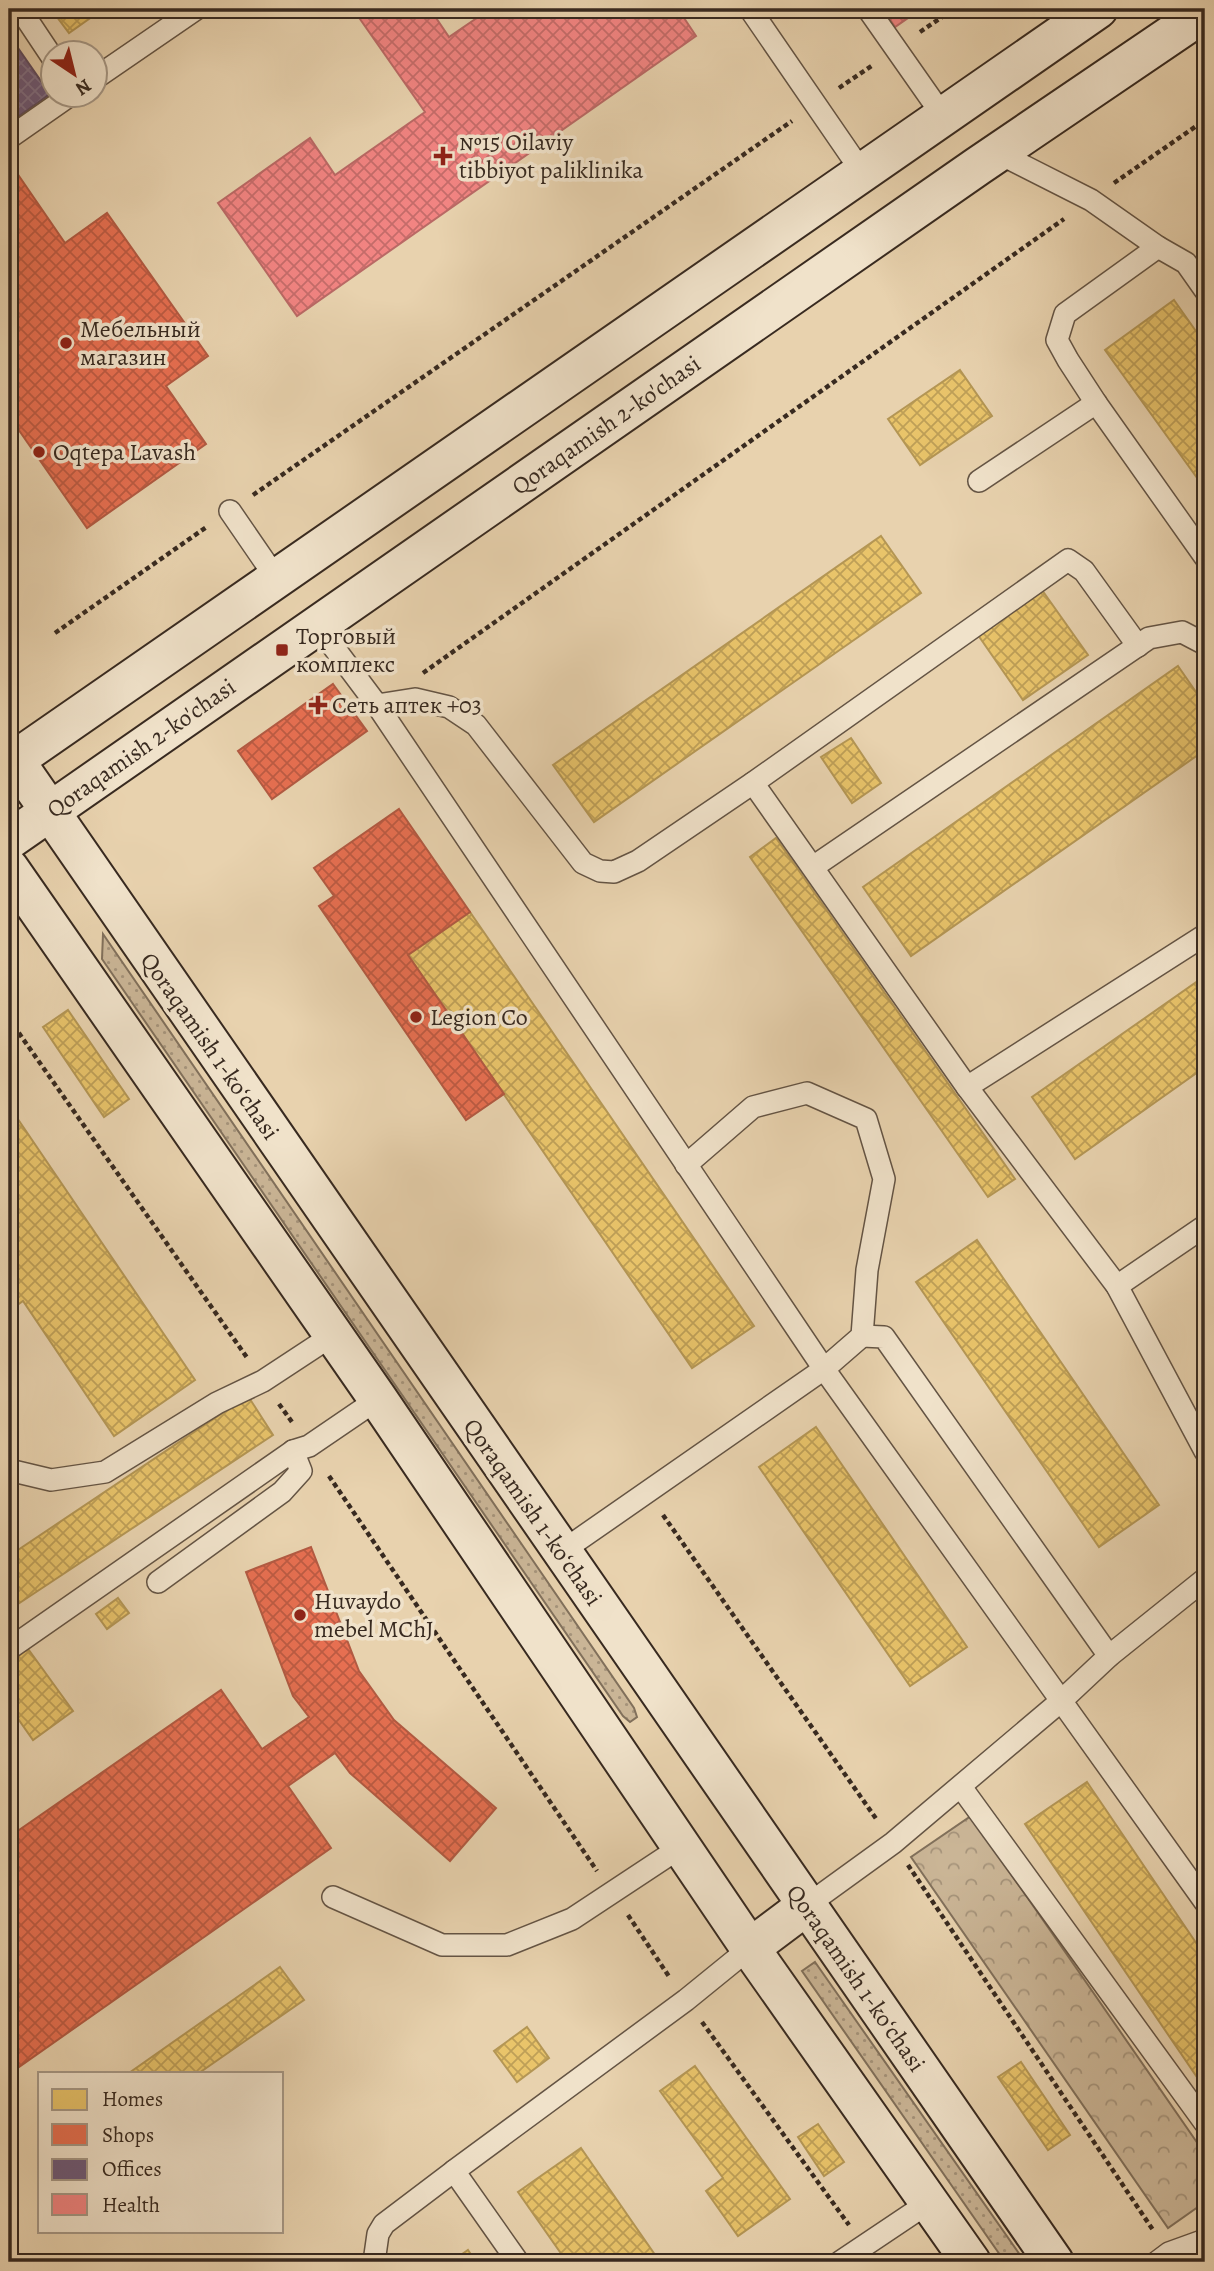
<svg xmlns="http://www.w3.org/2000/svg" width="1214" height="2271" viewBox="0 0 1214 2271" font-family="Alegreya,serif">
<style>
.grass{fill:url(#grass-dots);stroke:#81705b;stroke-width:2}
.forest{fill:url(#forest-crowns);stroke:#81705b;stroke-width:2}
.homes{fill:url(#homes-cross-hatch);stroke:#b49654;stroke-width:2}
.shops{fill:url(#shops-cross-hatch);stroke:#b25a42;stroke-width:2}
.offices{fill:url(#offices-cross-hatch);stroke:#5d4b5f;stroke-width:2}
.health{fill:url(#health-cross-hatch);stroke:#ba6965;stroke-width:2}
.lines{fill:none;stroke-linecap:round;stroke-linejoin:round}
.lane-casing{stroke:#645444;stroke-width:24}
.secondary-casing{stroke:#382a20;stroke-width:42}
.path{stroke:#382a20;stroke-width:4.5;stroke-dasharray:5 3.5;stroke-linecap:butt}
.lane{stroke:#f0e2ca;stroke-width:21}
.secondary{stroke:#f0e2ca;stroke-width:38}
.poi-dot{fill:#8f2418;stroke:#f0e2ca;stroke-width:2.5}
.labels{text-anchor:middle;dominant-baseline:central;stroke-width:7;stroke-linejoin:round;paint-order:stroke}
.poi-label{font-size:24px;fill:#382a20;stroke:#f0e2ca;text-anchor:start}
.street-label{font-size:24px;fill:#382a20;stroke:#f0e2ca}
</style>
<defs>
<pattern id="grass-dots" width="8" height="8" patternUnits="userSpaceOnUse" patternTransform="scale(1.75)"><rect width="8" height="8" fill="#cab596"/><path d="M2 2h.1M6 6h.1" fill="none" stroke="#a5937a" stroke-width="1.8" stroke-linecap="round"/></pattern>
<pattern id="forest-crowns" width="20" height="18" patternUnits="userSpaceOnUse" patternTransform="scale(1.75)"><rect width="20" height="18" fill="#cab596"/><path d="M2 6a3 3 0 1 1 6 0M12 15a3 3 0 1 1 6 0" fill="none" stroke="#a5937a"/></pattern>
<pattern id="homes-cross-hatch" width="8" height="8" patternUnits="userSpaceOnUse" patternTransform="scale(1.75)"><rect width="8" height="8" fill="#e9c46a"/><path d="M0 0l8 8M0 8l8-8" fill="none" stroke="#be9f57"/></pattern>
<pattern id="shops-cross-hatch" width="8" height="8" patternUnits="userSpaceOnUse" patternTransform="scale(1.75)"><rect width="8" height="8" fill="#e76f51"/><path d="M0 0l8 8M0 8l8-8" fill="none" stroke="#bc5b43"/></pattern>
<pattern id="offices-cross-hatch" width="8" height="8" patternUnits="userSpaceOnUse" patternTransform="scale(1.75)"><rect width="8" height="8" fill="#6d597a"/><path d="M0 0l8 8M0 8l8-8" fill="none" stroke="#82728a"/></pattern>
<pattern id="health-cross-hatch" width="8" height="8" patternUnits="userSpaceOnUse" patternTransform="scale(1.75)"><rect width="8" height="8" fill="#f28482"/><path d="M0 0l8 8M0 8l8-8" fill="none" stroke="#c56c6a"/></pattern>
</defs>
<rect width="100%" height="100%" fill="#e8d2ae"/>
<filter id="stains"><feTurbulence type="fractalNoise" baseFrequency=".00286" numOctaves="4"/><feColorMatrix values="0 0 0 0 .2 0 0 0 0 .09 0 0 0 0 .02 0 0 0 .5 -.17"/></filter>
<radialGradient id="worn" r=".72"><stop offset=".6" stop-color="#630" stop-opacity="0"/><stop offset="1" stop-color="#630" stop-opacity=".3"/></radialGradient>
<g class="grass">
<path d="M103 934 634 1708 637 1717 630 1722 623 1716 102 959Z"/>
<path d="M815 1962 1025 2262H1005L802 1971Z"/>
</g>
<path class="forest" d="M971 1816 1205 2154V2202L1168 2228 911 1857Z"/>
<g class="homes">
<path d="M51 9H103L69 33Z"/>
<path d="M1174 300 1205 344V489L1105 350Z"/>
<path d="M960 370 992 416 920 465 888 419Z"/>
<path d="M881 536 921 593 594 822 553 765Z"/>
<path d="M1042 590 1088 655 1023 700 978 635Z"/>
<path d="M1178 666 1205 705V750L911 956 863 887Z"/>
<path d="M851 738 881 783 852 803 821 757Z"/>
<path d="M776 838 1015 1179 988 1197 750 857Z"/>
<path d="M470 912 754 1326 692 1368 408 955Z"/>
<path d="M1205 976V1067L1075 1159 1032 1097Z"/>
<path d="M68 1010 129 1099 104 1117 43 1027Z"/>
<path d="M9 1106 195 1380 114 1436 23 1301 9 1311Z"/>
<path d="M977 1240 1159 1505 1099 1547 916 1282Z"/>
<path d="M248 1396 273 1435 9 1610V1556Z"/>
<path d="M816 1427 967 1647 910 1686 759 1467Z"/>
<path d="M118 1598 129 1613 107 1629 96 1614Z"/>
<path d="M26 1646 73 1711 33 1740 9 1706V1659Z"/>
<path d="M1087 1782 1205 1956V2089L1025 1824Z"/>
<path d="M280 1967 304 2000 199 2073H129Z"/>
<path d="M527 2027 549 2058 517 2082 494 2051Z"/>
<path d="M1021 2062 1070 2135 1048 2150 998 2077Z"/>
<path d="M695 2066 790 2199 738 2236 706 2191 723 2178 660 2091Z"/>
<path d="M818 2124 844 2162 824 2176 798 2137Z"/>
<path d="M581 2148 660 2262H567L518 2192Z"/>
<path d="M468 2250 476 2262H451Z"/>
</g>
<g class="shops">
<path d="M19 176 65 243 107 213 208 356 166 386 206 444 87 528 9 416V183Z"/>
<path d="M333 684 367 731 272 799 238 751Z"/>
<path d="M399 809 470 912 408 955 504 1094 466 1120 319 906 334 896 314 868Z"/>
<path d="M311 1547 359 1671 394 1720 496 1808 450 1861 350 1773 335 1753 288 1786 331 1848 9 2074V1837L221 1690 262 1749 309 1717 293 1696 246 1572Z"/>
</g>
<path class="offices" d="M9 35 50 94 9 123Z"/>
<g class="health">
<path d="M353 9H430L449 37 490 9H678L696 36 297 316 218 203 310 138 335 175 425 112Z"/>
<path d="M883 9H921L895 27Z"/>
</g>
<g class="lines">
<defs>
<g id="lane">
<path d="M20 9 52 57"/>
<path d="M750 9 862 172"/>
<path d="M868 9 943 116"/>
<path d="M94 79 196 9"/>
<path d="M9 138 72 94"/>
<path d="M998 153 1091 200 1158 247 1186 263 1205 290"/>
<path d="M1158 247 1065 314 1057 340 1068 360 1096 403 1205 557"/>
<path d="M979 481 1096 403"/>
<path d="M230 511 276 578"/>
<path d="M317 625 377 705 415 699 449 707 476 725 583 863 600 871 614 872 638 861 753 783 1068 560 1084 571 1138 646"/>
<path d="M377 705 824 1369 1205 1902"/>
<path d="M753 783 967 1087 1117 1286 1205 1451"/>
<path d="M813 867 1149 638 1182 632 1205 644"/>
<path d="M967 1087 1205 935"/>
<path d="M1117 1286 1205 1226"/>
<path d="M862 1336 884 1337 1109 1656"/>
<path d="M9 1470 51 1480 105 1472 217 1403 263 1381 333 1335"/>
<path d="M561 1552 824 1369 862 1336 867 1270 884 1179 866 1119 807 1093 753 1107 686 1165"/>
<path d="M158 1582 282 1492 301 1471 293 1451"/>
<path d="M9 1649 293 1451 309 1446 378 1399"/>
<path d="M961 1787 1205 2123"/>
<path d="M333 1897 442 1945H507L572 1919 681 1847"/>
<path d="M806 1906 893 1843 1061 1701 1109 1656 1205 1579"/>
<path d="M374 2262 378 2234 384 2224 454 2171"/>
<path d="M518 2262 454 2171 686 2000 750 1948"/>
<path d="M840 2262 928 2203"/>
<path d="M1157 2262 1169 2253 1205 2240"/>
</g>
<g id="secondary">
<path d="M9 752 1054 2262"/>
<path d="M9 764 1098 9"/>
<path d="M9 840 978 166 1205 12"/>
<path d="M9 868 378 1399 750 1948 971 2262"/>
<path d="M750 1948 806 1906"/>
</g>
</defs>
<use href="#lane" class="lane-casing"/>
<use href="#secondary" class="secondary-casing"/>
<g class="path">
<path d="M920 32 954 9"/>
<path d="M839 88 873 65"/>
<path d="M1114 183 1205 120"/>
<path d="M253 495 792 121"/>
<path d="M55 633 208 526"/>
<path d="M423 673 1064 219"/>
<path d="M9 1019 248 1359"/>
<path d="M279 1404 292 1422"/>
<path d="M329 1476 597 1871"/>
<path d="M663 1515 877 1820"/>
<path d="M908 1865 1153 2230"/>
<path d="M628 1915 670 1978"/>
<path d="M702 2022 849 2225"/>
</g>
<use href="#lane" class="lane"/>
<use href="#secondary" class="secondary"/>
</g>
<g class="poi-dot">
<path d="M439.5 145.5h7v7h7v7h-7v7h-7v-7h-7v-7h7z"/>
<circle cx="66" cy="343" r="7"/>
<circle cx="39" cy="452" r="7"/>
<rect x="275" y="643" width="14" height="14" rx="3.5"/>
<path d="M314.5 694.5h7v7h7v7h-7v7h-7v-7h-7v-7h7z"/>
<circle cx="416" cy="1017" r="7"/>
<circle cx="300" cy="1615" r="7"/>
</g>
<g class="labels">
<g class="poi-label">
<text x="459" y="142">№15 Oilaviy<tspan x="459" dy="28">tibbiyot paliklinika</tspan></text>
<text x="80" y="329">Мебельный<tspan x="80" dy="28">магазин</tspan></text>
<text x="53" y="452">Oqtepa Lavash</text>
<text x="296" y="636">Торговый<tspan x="296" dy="28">комплекс</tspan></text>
<text x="332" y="705">Сеть аптек +03</text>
<text x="430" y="1017">Legion Co</text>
<text x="314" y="1601">Huvaydo<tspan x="314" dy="28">mebel MChJ</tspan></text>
</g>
<g class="street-label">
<text transform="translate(606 425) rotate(-35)">Qoraqamish 2-ko'chasi</text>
<text transform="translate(141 748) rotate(-35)">Qoraqamish 2-ko'chasi</text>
<text transform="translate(210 1046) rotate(55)">Qoraqamish 1-koʻchasi</text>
<text transform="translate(533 1512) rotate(55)">Qoraqamish 1-koʻchasi</text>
<text transform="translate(856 1978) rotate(55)">Qoraqamish 1-koʻchasi</text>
</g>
</g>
<rect width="1214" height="2271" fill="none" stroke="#e8d2ae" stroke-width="35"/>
<rect x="10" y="10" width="1193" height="2250" fill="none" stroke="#382a20" stroke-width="3.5"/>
<rect x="18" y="18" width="1179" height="2236" fill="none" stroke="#382a20" stroke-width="2"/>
<rect x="38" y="2072" width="245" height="161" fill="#f0e2ca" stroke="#a69886" stroke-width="2"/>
<rect x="52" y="2089" width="35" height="21" fill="#e9c46a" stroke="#a69886" stroke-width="2"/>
<text x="102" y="2106" font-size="21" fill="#382a20">Homes</text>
<rect x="52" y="2124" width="35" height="21" fill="#e76f51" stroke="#a69886" stroke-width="2"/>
<text x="102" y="2142" font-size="21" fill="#382a20">Shops</text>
<rect x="52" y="2159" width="35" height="21" fill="#6d597a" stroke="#a69886" stroke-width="2"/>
<text x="102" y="2176" font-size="21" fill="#382a20">Offices</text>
<rect x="52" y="2194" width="35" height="21" fill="#f28482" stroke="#a69886" stroke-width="2"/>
<text x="102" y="2212" font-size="21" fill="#382a20">Health</text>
<g transform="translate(74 74) rotate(145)"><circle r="33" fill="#f0e2ca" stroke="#a69886" stroke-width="2"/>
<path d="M0-5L12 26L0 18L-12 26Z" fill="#8f2418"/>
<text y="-10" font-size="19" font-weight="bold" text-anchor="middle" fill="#382a20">N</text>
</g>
<rect width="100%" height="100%" filter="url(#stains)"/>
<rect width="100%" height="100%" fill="url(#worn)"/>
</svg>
